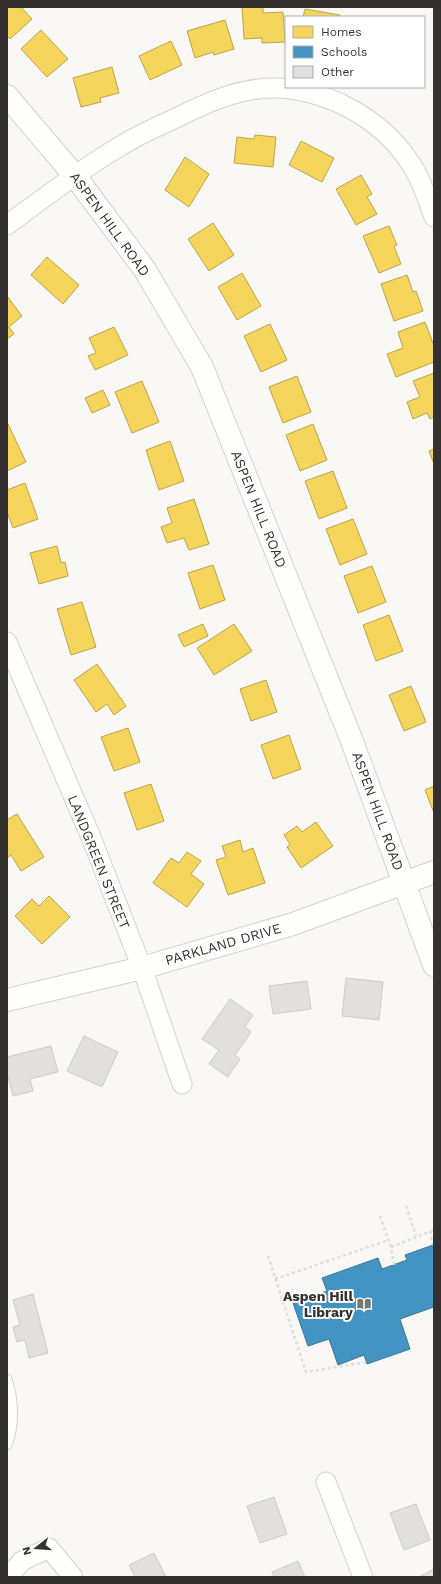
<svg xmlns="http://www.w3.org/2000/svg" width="441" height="1584" viewBox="0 0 441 1584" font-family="'Work Sans',sans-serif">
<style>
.homes{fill:#f6d55c;stroke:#bca44f}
.schools{fill:#4393c3;stroke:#3e7697}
.building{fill:#e2e0dd;stroke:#cccbc8}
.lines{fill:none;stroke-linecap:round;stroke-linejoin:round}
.service-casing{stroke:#d4d2cf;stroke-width:11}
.minor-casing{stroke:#d4d2cf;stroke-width:21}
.tertiary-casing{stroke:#d4d2cf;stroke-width:24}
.path{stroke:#dddddb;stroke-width:2.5;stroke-dasharray:3 3;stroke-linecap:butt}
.service{stroke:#fefefd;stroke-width:9}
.minor{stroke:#fefefd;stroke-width:19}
.tertiary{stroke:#fefefd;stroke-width:22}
.labels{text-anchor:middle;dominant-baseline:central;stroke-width:4;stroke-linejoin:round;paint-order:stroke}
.street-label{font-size:14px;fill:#343230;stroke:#fff}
.poi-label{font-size:14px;font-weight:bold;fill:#343230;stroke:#fff;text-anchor:end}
</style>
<rect width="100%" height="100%" fill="#faf8f4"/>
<g class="homes">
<path d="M7 7H21L32 19 10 39 7 36Z"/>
<path d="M242 7H263V13L283 12 285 42 262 43V38L244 39Z"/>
<path d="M305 9 340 15V17H303Z"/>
<path d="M225 20 234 49 214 55 213 52 195 58 187 31Z"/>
<path d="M41 30 68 59 47 77 21 49Z"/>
<path d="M171 41 182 65 150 80 139 56Z"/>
<path d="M112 67 119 93 100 98 101 102 81 107 73 78Z"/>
<path d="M255 135 276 137 273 167 234 163 237 137 254 139Z"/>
<path d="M301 141 334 158 322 182 289 165Z"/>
<path d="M185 157 209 174 189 207 165 190Z"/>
<path d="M361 175 372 194 367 197 377 214 356 225 336 189Z"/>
<path d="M213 223 234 255 209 271 188 239Z"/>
<path d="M389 226 397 245 394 246 401 264 379 273 363 236Z"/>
<path d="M47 257 79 285 63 304 31 275Z"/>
<path d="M242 273 261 306 237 320 218 287Z"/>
<path d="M407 275 413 292 416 291 423 311 394 321 381 284Z"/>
<path d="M7 296 22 316 9 327 14 334 7 339Z"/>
<path d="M425 322 434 346V362L396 377 387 354 403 348 398 332Z"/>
<path d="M270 324 287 360 261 372 244 336Z"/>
<path d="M114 327 128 355 95 370 88 356 96 353 89 338Z"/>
<path d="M434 373V417L430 419 427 413 413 419 407 402 420 397 413 381Z"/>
<path d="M297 376 311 412 283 423 269 387Z"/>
<path d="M142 381 159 422 132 433 115 392Z"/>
<path d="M103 390 110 405 92 413 85 398Z"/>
<path d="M7 422 26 462 7 471Z"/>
<path d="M313 424 327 460 300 471 286 435Z"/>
<path d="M170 441 184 481 159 490 146 450Z"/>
<path d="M434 449V464L429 451Z"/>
<path d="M333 471 347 508 319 519 305 481Z"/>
<path d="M25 483 38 519 13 528 7 512V490Z"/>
<path d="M194 499 209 544 189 550 184 538 167 543 161 527 172 523 167 508Z"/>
<path d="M353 519 367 554 340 565 326 529Z"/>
<path d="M57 546 61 563 65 562 68 576 39 584 30 553Z"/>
<path d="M213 565 225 600 200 609 188 573Z"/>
<path d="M372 566 386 602 358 613 344 576Z"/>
<path d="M82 602 96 647 71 655 57 609Z"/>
<path d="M389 615 403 651 376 661 363 625Z"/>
<path d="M203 624 208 636 184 647 178 635Z"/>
<path d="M234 624 252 651 214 675 197 648Z"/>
<path d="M97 664 126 706 114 715 107 704 96 712 74 680Z"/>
<path d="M266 680 277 712 251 721 240 689Z"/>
<path d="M411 686 426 722 404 731 389 695Z"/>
<path d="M128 728 140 762 114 771 101 737Z"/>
<path d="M289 735 301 769 273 779 261 745Z"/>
<path d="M151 784 164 821 137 830 124 793Z"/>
<path d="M434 786V813L425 790Z"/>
<path d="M17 814 44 857 21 871 11 855 7 858V820Z"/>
<path d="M316 822 333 846 301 868 287 847 290 844 284 835 297 826 302 832Z"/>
<path d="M240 840 243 852 253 848 265 883 228 895 216 860 226 857 222 846Z"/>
<path d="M187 852 201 861 191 874 204 884 187 907 153 883 171 858 179 863Z"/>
<path d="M49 896 70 917 42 944 15 916 32 899 39 906Z"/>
</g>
<path class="schools" d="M433 1245H434V1307L400 1319 410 1349 367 1364 364 1355 338 1365 329 1339 308 1346 293 1303 327 1291 322 1278 378 1258 382 1269 407 1260 405 1255Z"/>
<g class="building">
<path d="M346 978 383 982 379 1020 342 1016Z"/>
<path d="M307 981 311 1009 273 1014 269 986Z"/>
<path d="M230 999 253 1015 245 1027 251 1032 235 1055 240 1059 228 1077 209 1064 219 1050 202 1039Z"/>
<path d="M84 1036 118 1052 102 1087 67 1071Z"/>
<path d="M51 1046 58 1072 30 1079 33 1091 13 1096 7 1073V1057Z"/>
<path d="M33 1294 48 1353 29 1358 25 1340 17 1342 13 1327 20 1325 13 1300Z"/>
<path d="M274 1497 287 1534 260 1543 247 1506Z"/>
<path d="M416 1504 430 1540 404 1550 390 1513Z"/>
<path d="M154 1553 166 1577H135L129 1565Z"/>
<path d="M298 1561 305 1577H274L272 1572Z"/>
<path d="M434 1569V1577H419Z"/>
</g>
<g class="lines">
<defs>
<path id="service" d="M7 1379C14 1401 15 1423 7 1445"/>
<g id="minor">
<path d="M7 225C45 197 83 168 124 144 140 134 159 126 176 118 206 103 239 88 273 88 299 88 327 96 349 108 374 121 396 141 411 164 422 180 427 199 434 217"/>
<path d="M7 642 91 837 142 968 182 1084"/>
<path d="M326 1482 363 1577"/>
<path d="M8 1577 22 1561 49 1548 73 1577"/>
</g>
<g id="tertiary">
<path d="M7 96 75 176 145 270 202 367 352 741 434 965"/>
<path d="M7 1000 142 968 293 924 434 872"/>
</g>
</defs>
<use href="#service" class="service-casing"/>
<use href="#minor" class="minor-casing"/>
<use href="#tertiary" class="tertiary-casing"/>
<g class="path">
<path d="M406 1206 416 1236"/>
<path d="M380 1216 391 1247 394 1265"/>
<path d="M430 1231 433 1245"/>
<path d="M391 1247 434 1230"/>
<path d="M268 1256 306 1372 367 1362"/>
<path d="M275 1279 389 1240"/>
</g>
<use href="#service" class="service"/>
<use href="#minor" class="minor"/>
<use href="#tertiary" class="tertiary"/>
</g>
<defs>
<symbol id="library-bare" viewBox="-9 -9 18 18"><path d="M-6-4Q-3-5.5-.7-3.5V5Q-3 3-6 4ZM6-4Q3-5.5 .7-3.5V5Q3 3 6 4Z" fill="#797775" stroke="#fff" stroke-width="2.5" paint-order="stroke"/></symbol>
</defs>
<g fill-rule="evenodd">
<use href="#library-bare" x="354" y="1294" width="20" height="20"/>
</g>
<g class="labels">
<g class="street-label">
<text transform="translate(110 224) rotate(54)">ASPEN HILL ROAD</text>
<text transform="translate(259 509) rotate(68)">ASPEN HILL ROAD</text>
<text transform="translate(378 811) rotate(70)">ASPEN HILL ROAD</text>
<text transform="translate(99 862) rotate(68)">LANDGREEN STREET</text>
<text transform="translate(223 944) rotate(-16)">PARKLAND DRIVE</text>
</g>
<g class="poi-label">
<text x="353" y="1296">Aspen Hill<tspan x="353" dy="16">Library</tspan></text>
</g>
</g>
<rect width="441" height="1584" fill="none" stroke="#343230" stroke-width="16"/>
<rect x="285" y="16" width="140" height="72" fill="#ffffff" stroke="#aeadac"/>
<rect x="293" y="26" width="20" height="12" fill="#f6d55c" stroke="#aeadac"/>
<text x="321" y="36" font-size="12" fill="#343230">Homes</text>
<rect x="293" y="46" width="20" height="12" fill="#4393c3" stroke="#aeadac"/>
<text x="321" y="56" font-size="12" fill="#343230">Schools</text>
<rect x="293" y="66" width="20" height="12" fill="#e2e0dd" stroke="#aeadac"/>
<text x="321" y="76" font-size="12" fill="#343230">Other</text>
<g transform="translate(36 1548) rotate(253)" stroke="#ffffff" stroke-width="3" paint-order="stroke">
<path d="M0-3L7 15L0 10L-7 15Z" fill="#343230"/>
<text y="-6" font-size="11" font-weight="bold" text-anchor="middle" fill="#343230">N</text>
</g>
</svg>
